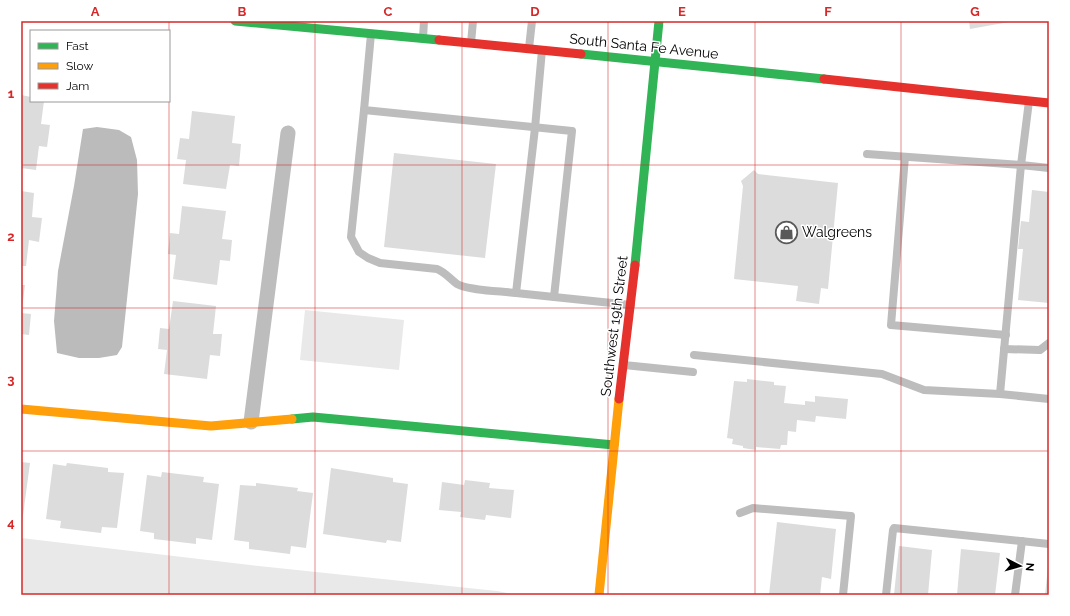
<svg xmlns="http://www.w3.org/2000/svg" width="1070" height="616" viewBox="0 0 1070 616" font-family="Raleway,sans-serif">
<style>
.green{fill:#e9e9e9}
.water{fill:#bbb}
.building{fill:#dcdcdc}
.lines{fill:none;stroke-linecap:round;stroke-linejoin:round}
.lane{stroke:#bdbdbd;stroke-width:8}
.street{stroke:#bdbdbd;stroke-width:15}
.fast{stroke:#30b455;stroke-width:9}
.slow{stroke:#ff9f0a;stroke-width:9}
.jam{stroke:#e5322d;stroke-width:9}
.grid{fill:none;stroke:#d62828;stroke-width:1;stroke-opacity:0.55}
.labels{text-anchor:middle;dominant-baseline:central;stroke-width:3;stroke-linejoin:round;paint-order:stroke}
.street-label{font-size:14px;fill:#000;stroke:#fff}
.poi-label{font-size:14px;fill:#000;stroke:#fff;text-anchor:start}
.neatline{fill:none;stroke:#d62828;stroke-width:1.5}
.grid-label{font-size:13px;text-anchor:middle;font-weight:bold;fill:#d62828}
</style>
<rect width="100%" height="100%" fill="#fff"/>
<g class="green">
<path d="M305 310 404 320 399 370 300 360Z"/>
<path d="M21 538 250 565 497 591 517 595H21Z"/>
</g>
<path class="water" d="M97 127 119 130 131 137 137 160 138 194 122 347 117 355 99 358H79L57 353 54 321 58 271 74 186 83 129Z"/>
<g class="building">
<path d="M969 21H1009V22L970 29Z"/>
<path d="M21 95 31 97V101H44L41 124 50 125 47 147 39 146 36 170 21 168Z"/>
<path d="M192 111 235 116 232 143 241 144 239 166 230 165 226 189 183 184 186 160 177 159 180 138 189 139Z"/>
<path d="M394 153 496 164 485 258 384 247Z"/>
<path d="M754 170 758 174 838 183 828 289 821 288 819 304 796 301 798 286 734 279 743 186 741 181Z"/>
<path d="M1032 190 1049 192V303L1018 300 1023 249H1018L1021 221 1029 222Z"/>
<path d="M21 191 34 193 32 217 42 218 39 242 29 240 26 266H21Z"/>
<path d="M182 206 226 211 222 239 232 240 230 261 220 260 217 285 173 279 176 255 168 254 170 233 179 234Z"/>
<path d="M21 285H25L22 308H21Z"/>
<path d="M173 301 216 306 213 334H222L220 356 210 355 207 379 164 374 167 350 158 349 160 328 169 329Z"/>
<path d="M21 313 31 314 29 335 21 334Z"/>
<path d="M747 379 774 382V385L786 386 784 403 805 405V401L815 402V396L848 399 846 419 816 416 815 422 797 420 796 432 788 431 787 445H781L780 449 756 447V450L743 448V446L732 444 733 439 727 438 734 381 747 382Z"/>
<path d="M21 462 30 463 22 523H21Z"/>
<path d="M67 463 108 468V472L124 473 117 528 102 527 101 533 60 528 61 521 46 519 53 464 66 466Z"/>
<path d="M331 468 393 478V482L408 484 401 542 387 540 386 543 323 534Z"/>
<path d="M162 472 204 477 203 482 219 484 212 540 196 538V544L154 539V533L140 531 147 475 161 477Z"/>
<path d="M465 480 490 483 489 488 514 490 511 518 486 515 485 520 460 517 461 512 439 510 442 482 464 485Z"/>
<path d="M256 483 298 488 297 491 313 493 306 548 291 546 290 554 249 549V542L234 540 240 485 256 486Z"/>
<path d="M777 522 836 529 831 579 822 577 820 595H769Z"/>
<path d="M899 546 932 550 928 595H894Z"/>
<path d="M961 549 1000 553 995 595H957Z"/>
<path d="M1048 567H1049V595H1045Z"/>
</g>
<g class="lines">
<g class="lane">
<path d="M371 34 364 110 572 131 554 297 631 305"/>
<path d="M423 38 424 21"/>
<path d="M471 43 473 21"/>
<path d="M529 48 532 21"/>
<path d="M542 50 535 128 516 293 554 297"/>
<path d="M364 110 351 237 359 252 368 258 380 263 437 269C445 272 450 279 457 284 470 291 501 291 516 293"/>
<path d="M867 154 1021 165 1029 101"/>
<path d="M905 157 891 325 1006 335"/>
<path d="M1004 349 1040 350 1049 343"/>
<path d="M694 355 882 374 924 390 1000 394 1049 399"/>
<path d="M624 365 693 372"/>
<path d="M1000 394 1021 165 1049 168"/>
<path d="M740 513 753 508 851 516 843 595"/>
<path d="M886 595 893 530 894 528 1049 544"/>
<path d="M1015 595 1022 541"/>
</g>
<path class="street" d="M251 422 288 133"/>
<g class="fast">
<path d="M235 21 439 40"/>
<path d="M581 54 824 79"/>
<path d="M635 265 659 21"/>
<path d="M292 419 313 417 614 445"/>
</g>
<g class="slow">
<path d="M21 409 211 426 292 419"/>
<path d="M599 595 619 399"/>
</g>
<g class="jam">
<path d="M439 40 581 54"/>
<path d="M824 79 1049 103"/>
<path d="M619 399 635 265"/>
</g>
</g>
<path class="grid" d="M169 21V31M315 21V595M462 21V595M608 21V595M755 21V595M901 21V595M169 101V595M21 165H1049M21 308H1049M21 451H1049"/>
<defs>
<symbol id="shop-ring" viewBox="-11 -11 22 22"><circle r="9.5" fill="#fff" stroke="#595959" stroke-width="1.5"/><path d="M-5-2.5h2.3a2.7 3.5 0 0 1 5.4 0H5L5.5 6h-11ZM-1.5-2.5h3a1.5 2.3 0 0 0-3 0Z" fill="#595959"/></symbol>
</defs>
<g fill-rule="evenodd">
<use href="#shop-ring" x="774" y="220" width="25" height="25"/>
</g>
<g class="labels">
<g class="street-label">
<text transform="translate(644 46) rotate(6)">South Santa Fe Avenue</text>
<text transform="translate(614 326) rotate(-83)">Southwest 19th Street</text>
</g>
<g class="poi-label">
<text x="802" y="232">Walgreens</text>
</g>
</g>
<rect width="1070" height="616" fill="none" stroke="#ffffff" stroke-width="44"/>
<rect x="30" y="30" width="140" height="72" fill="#ffffff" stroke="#999999"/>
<rect x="38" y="43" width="20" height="6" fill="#30b455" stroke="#999999"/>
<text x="66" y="50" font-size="12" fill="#000000">Fast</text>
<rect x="38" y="63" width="20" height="6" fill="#ff9f0a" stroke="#999999"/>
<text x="66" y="70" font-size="12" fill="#000000">Slow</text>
<rect x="38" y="83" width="20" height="6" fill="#e5322d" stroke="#999999"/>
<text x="66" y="90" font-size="12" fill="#000000">Jam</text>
<g transform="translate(1020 566) rotate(96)" stroke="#ffffff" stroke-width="3" paint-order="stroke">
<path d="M0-3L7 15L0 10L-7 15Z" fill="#000000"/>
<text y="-6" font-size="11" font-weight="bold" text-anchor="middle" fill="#000000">N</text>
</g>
<rect x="22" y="22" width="1026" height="572" class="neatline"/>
<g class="grid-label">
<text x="95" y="16">A</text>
<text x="242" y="16">B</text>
<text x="388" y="16">C</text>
<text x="535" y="16">D</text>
<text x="682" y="16">E</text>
<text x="828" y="16">F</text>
<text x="975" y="16">G</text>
<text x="11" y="98">1</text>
<text x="11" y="241">2</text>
<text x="11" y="384">3</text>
<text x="11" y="527">4</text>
</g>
</svg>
